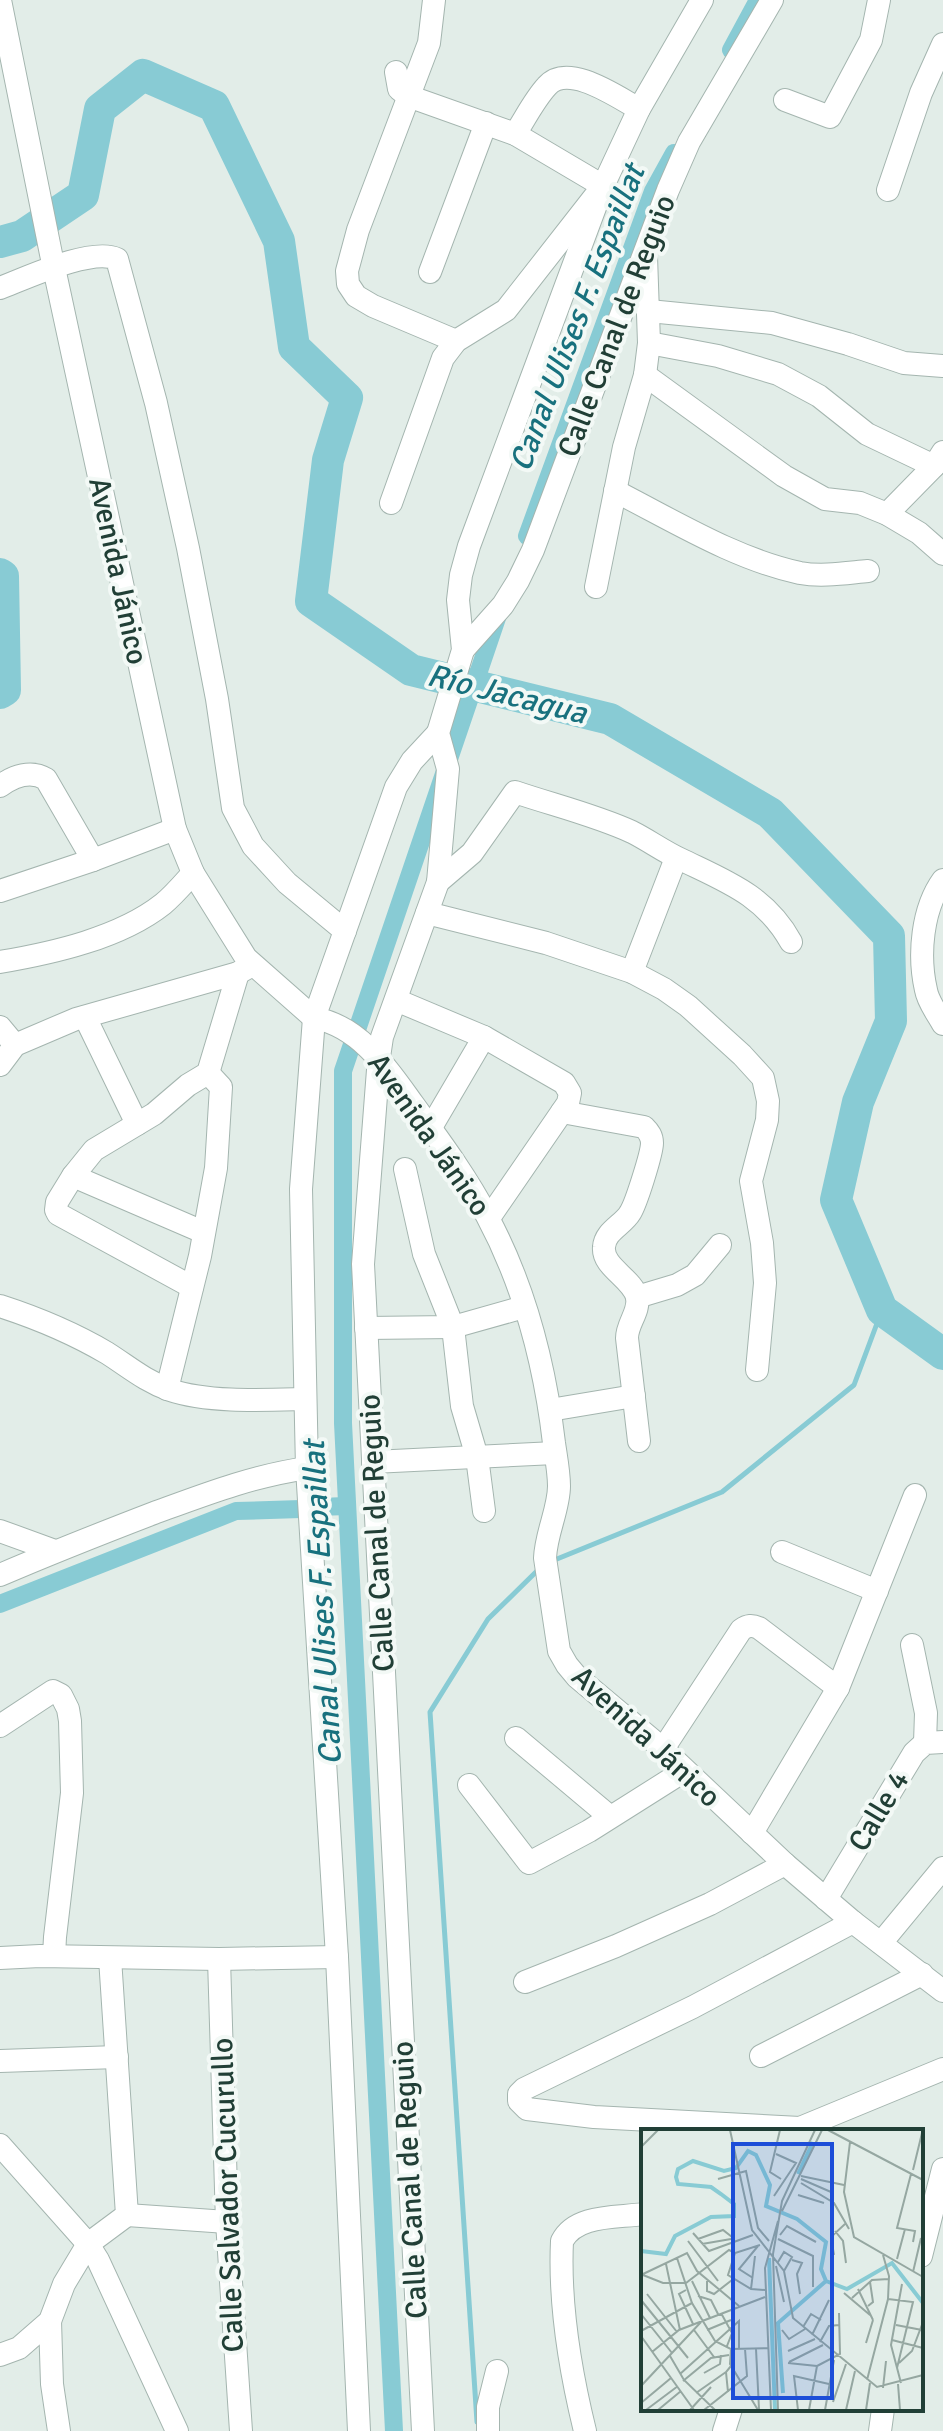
<svg xmlns="http://www.w3.org/2000/svg" width="943" height="2431" viewBox="0 0 943 2431" font-family="Signika,sans-serif">
<style>
.lines{fill:none;stroke-linecap:round;stroke-linejoin:round}
.stream{stroke:#88cbd4;stroke-width:5}
.canal{stroke:#88cbd4;stroke-width:18}
.river{stroke:#88cbd4;stroke-width:32}
.minor-casing{stroke:#a4b5af;stroke-width:24}
.minor{stroke:#fff;stroke-width:22}
.labels{text-anchor:middle;dominant-baseline:central;stroke-width:8;stroke-linejoin:round;paint-order:stroke}
.street-label{font-size:30px;fill:#213f36;stroke:#f3f9f6}
.water-label{font-size:32px;font-style:italic;fill:#18717e;stroke:#f3f9f6}
.inset-river{fill:none;stroke:#88cbd4;stroke-width:4}
.inset-road{fill:none;stroke:#95a7a1;stroke-width:2}
.view{fill:#1d4ed8;fill-opacity:0.15;stroke:#1d4ed8;stroke-width:4}
.inset-edge{fill:none;stroke:#213f36;stroke-width:4}
</style>
<rect width="100%" height="100%" fill="#e2ede8"/>
<g class="lines">
<g class="stream">
<path d="M552 1561 722 1492 854 1385 882 1310"/>
<path d="M477 2422 430 1712 488 1619 540 1568"/>
</g>
<g class="canal">
<path d="M731 50 758 0"/>
<path d="M527 536 653 191 674 153"/>
<path d="M318 1507 347 1506"/>
<path d="M0 1604 236 1511 301 1509"/>
<path d="M394 2431 343 1423V1071L499 612"/>
</g>
<g class="river">
<path d="M0 242 22 236 83 195 100 109 143 75 214 106 279 241 294 347 347 398 328 460 311 601 411 670 610 719 770 813 889 936 891 1021 858 1102 836 1200 882 1310 943 1354"/>
<path d="M0 574 3 576 5 690 0 693"/>
</g>
<defs>
<g id="minor">
<path d="M0 0 51 254 175 829 193 873 246 958 314 1018C360 1026 388 1069 413 1104 439 1140 466 1176 487 1216 524 1285 545 1366 554 1443 556 1457 559 1472 559 1486 559 1509 546 1533 545 1558L559 1651 567 1665 577 1677 663 1749 785 1864 853 1922 943 1991"/>
<path d="M434 0 429 43 358 230 347 271 348 284 356 296 373 306 456 341"/>
<path d="M785 100 830 117 871 40 879 0"/>
<path d="M515 134C525 119 534 100 547 86 568 62 617 97 639 109"/>
<path d="M888 190 921 93 943 44"/>
<path d="M430 272 486 123"/>
<path d="M0 288C26 278 92 247 117 259L156 403 188 548 217 699 233 808 253 846 287 883 345 931"/>
<path d="M649 311 772 323 848 344 904 363 943 366"/>
<path d="M649 343 718 356 778 374 819 396 867 434 934 466"/>
<path d="M645 375 784 476 825 499 860 503 887 514 919 533 943 554"/>
<path d="M615 491C674 521 735 559 800 573 822 577 846 573 868 571"/>
<path d="M391 503 443 358 456 341 506 310 603 186 515 134 408 96 399 89 396 72"/>
<path d="M887 514 934 466 943 452"/>
<path d="M596 587 624 447 645 375 649 343 646 256"/>
<path d="M463 650 503 605 518 581 533 550 668 190 689 142 772 0"/>
<path d="M0 786C14 776 31 770 46 779L93 860"/>
<path d="M943 880C922 909 918 955 926 990 928 1002 937 1013 943 1024"/>
<path d="M438 882 472 853 515 792C553 805 595 815 632 832 648 840 663 851 680 859 725 881 765 895 791 942"/>
<path d="M0 891 93 860 175 829"/>
<path d="M427 913 546 943 632 972 664 989 688 1006 742 1055 763 1078 768 1101 767 1120 751 1181 762 1243 765 1283 757 1370"/>
<path d="M0 962C53 953 120 938 163 904 174 895 184 883 193 873"/>
<path d="M632 972 676 858"/>
<path d="M396 1000 484 1037"/>
<path d="M85 1017 137 1124"/>
<path d="M0 1027 15 1045"/>
<path d="M0 1065 15 1045 76 1019 238 973 249 967"/>
<path d="M562 1112 644 1127C649 1132 652 1136 652 1143 652 1153 636 1204 630 1213 623 1225 605 1231 604 1247 602 1267 632 1278 637 1297 640 1312 627 1323 627 1338L639 1441"/>
<path d="M430 1129 484 1037 564 1083 570 1093 568 1103 489 1218"/>
<path d="M405 1169 424 1254 453 1327 462 1406 477 1457 484 1511"/>
<path d="M73 1176 203 1232"/>
<path d="M192 1287 58 1214 56 1210 57 1202 73 1176 94 1150 154 1114 188 1085 208 1073 238 973"/>
<path d="M637 1297 677 1285 695 1275 720 1245"/>
<path d="M0 1306C37 1318 73 1333 107 1353 129 1367 145 1381 170 1390 208 1403 266 1400 305 1399"/>
<path d="M366 1328 453 1327 524 1307"/>
<path d="M167 1389 200 1256 216 1168 221 1087 208 1073"/>
<path d="M550 1410 634 1396"/>
<path d="M373 1462 555 1453"/>
<path d="M0 1531 55 1551"/>
<path d="M782 1552 877 1591"/>
<path d="M0 1575C51 1553 102 1533 154 1513 206 1494 252 1476 307 1468"/>
<path d="M912 1645 926 1713 925 1743"/>
<path d="M0 1726 53 1691 61 1695 68 1709 70 1721 72 1793 55 1937 54 1956"/>
<path d="M516 1738 609 1816"/>
<path d="M663 1749 741 1630C748 1625 752 1625 759 1628L838 1688"/>
<path d="M469 1785 529 1863 589 1831 684 1771"/>
<path d="M752 1833 838 1688 915 1495"/>
<path d="M826 1899 914 1753 925 1743 943 1742"/>
<path d="M881 1943 943 1868"/>
<path d="M0 1958 40 1956 219 1959 337 1957"/>
<path d="M219 1959 227 2222 241 2431"/>
<path d="M525 1982 616 1946 710 1904 785 1864"/>
<path d="M761 2056 922 1974"/>
<path d="M0 2061 117 2057"/>
<path d="M800 2128 594 2117 527 2109 519 2101V2094L524 2089 693 2007 853 1922"/>
<path d="M801 2131 800 2128 943 2069"/>
<path d="M0 2145 88 2244 98 2260 177 2431"/>
<path d="M127 2215 227 2222"/>
<path d="M921 2256 943 2169"/>
<path d="M50 2321 52 2384 59 2431"/>
<path d="M0 2355 19 2348 50 2321 64 2284 88 2244 127 2215 110 1958"/>
<path d="M359 2431 337 1957 307 1468 301 1189 314 1018 396 787 412 761 438 733"/>
<path d="M423 2431 363 1264 379 1057 382 1037 438 882 448 769 438 733 463 650 458 600 461 575 469 546 603 186 639 109 702 0"/>
<path d="M488 2431V2407L497 2371"/>
<path d="M585 2431C570 2370 559 2304 562 2241 576 2214 616 2218 643 2214"/>
<path d="M724 2431 731 2409"/>
<path d="M880 2431 883 2409"/>
</g>
</defs>
<use href="#minor" class="minor-casing"/>
<use href="#minor" class="minor"/>
</g>
<g class="labels">
<g class="street-label">
<text transform="translate(617 326) rotate(-69)">Calle Canal de Reguio</text>
<text transform="translate(118 571) rotate(78)">Avenida Jánico</text>
<text transform="translate(429 1135) rotate(55)">Avenida Jánico</text>
<text transform="translate(377 1533) rotate(-93)">Calle Canal de Reguio</text>
<text transform="translate(646 1737) rotate(43)">Avenida Jánico</text>
<text transform="translate(879 1811) rotate(-59)">Calle 4</text>
<text transform="translate(410 2180) rotate(-93)">Calle Canal de Reguio</text>
<text transform="translate(228 2195) rotate(-92)">Calle Salvador Cucurullo</text>
</g>
<g class="water-label">
<text transform="translate(577 318) rotate(-69)">Canal Ulises F. Espaillat</text>
<text transform="translate(507 694) rotate(14)">Río Jacagua</text>
<text transform="translate(322 1603) rotate(-93)">Canal Ulises F. Espaillat</text>
</g>
</g>
<g transform="translate(641 2129)">
<rect width="282" height="282" fill="#e2ede8"/>
<path class="inset-river" d="M157 45 172 13M0 122 25 125 34 107 70 88 93 87V75L80 65 70 58 37 55 35 48 37 40 52 32 83 42 95 39 107 22 115 26 129 56 125 77 156 90 185 113 180 140 185 152 206 160 251 134 282 174M128 129 134 281M142 264 137 194 185 152"/>
<path class="inset-road" d="M89 1 111 101 143 142 152 189 236 258 282 246M139 1 129 43 140 50M187 1 282 51M209 13 203 63 213 108 282 148M0 18 17 1M272 41 281 4M270 45 256 99 274 102 272 113M160 47 203 56M77 50 105 42 117 99 128 112M160 50 190 63M160 54 193 74 208 100M157 66 183 74M133 67 155 34 135 25M141 82 181 1M194 102 202 112 205 134M52 104 68 122 112 106M139 106 146 97 175 113M57 110 82 101 91 108M137 110 172 127V158M47 112 77 152M61 115 90 110M119 116 94 124 87 146 110 160 124 161M193 126 190 108 204 95M36 129 51 174 74 212 90 220 89 235 117 281M256 130 264 100M151 131 161 134 156 145 159 165M137 133 143 123 151 128 143 142M25 135 39 201M135 137 143 173M272 143 280 109M0 146 46 124 56 142 98 177M2 146 22 154H45L88 121 94 124M112 149 98 140 117 117M51 152 69 189M66 152V162L73 165 91 151M110 160 114 127M217 160 232 191M45 161 38 165 52 195M203 164 229 186M6 165 36 203M57 167 70 171 77 185M211 169 231 151 248 150M247 170 272 173 256 239M0 171 47 229M227 177 232 173 229 153M80 184 91 204 86 217M0 185 31 224M255 196 281 201M162 198 170 185 180 191M53 201 73 228M66 201 90 191M141 201 148 210 164 200M0 202 51 174M171 206 188 171M0 207 53 281M251 211 282 219M179 213 188 197 198 196M225 214 232 191M90 220 128 219M115 220 118 280M147 222 174 210M11 223 38 201 124 168M29 227 43 251 74 281M148 233 182 216M147 234 176 237M258 234 271 222 282 193M63 244 79 235 80 226M39 245 98 192V219M226 251 247 170 248 147 242 126M42 252 70 229 88 226M260 254 250 216 261 155M257 255 259 281M0 257 60 193M242 259 245 232M87 263 85 243 90 237M55 264 85 243M192 273 205 235M0 274 30 249M5 281 37 257M17 281 40 262M49 281 70 258M63 281 106 247 104 220M130 281 124 139 137 92M137 281 132 125 141 72 174 1M157 281 153 247 188 255M168 281 176 237 199 225 198 184M184 281 193 231M205 281 214 242M225 281 229 254"/>
<path class="view" d="M92 15H191V269H92Z"/>
<rect width="282" height="282" class="inset-edge"/>
</g>
</svg>
